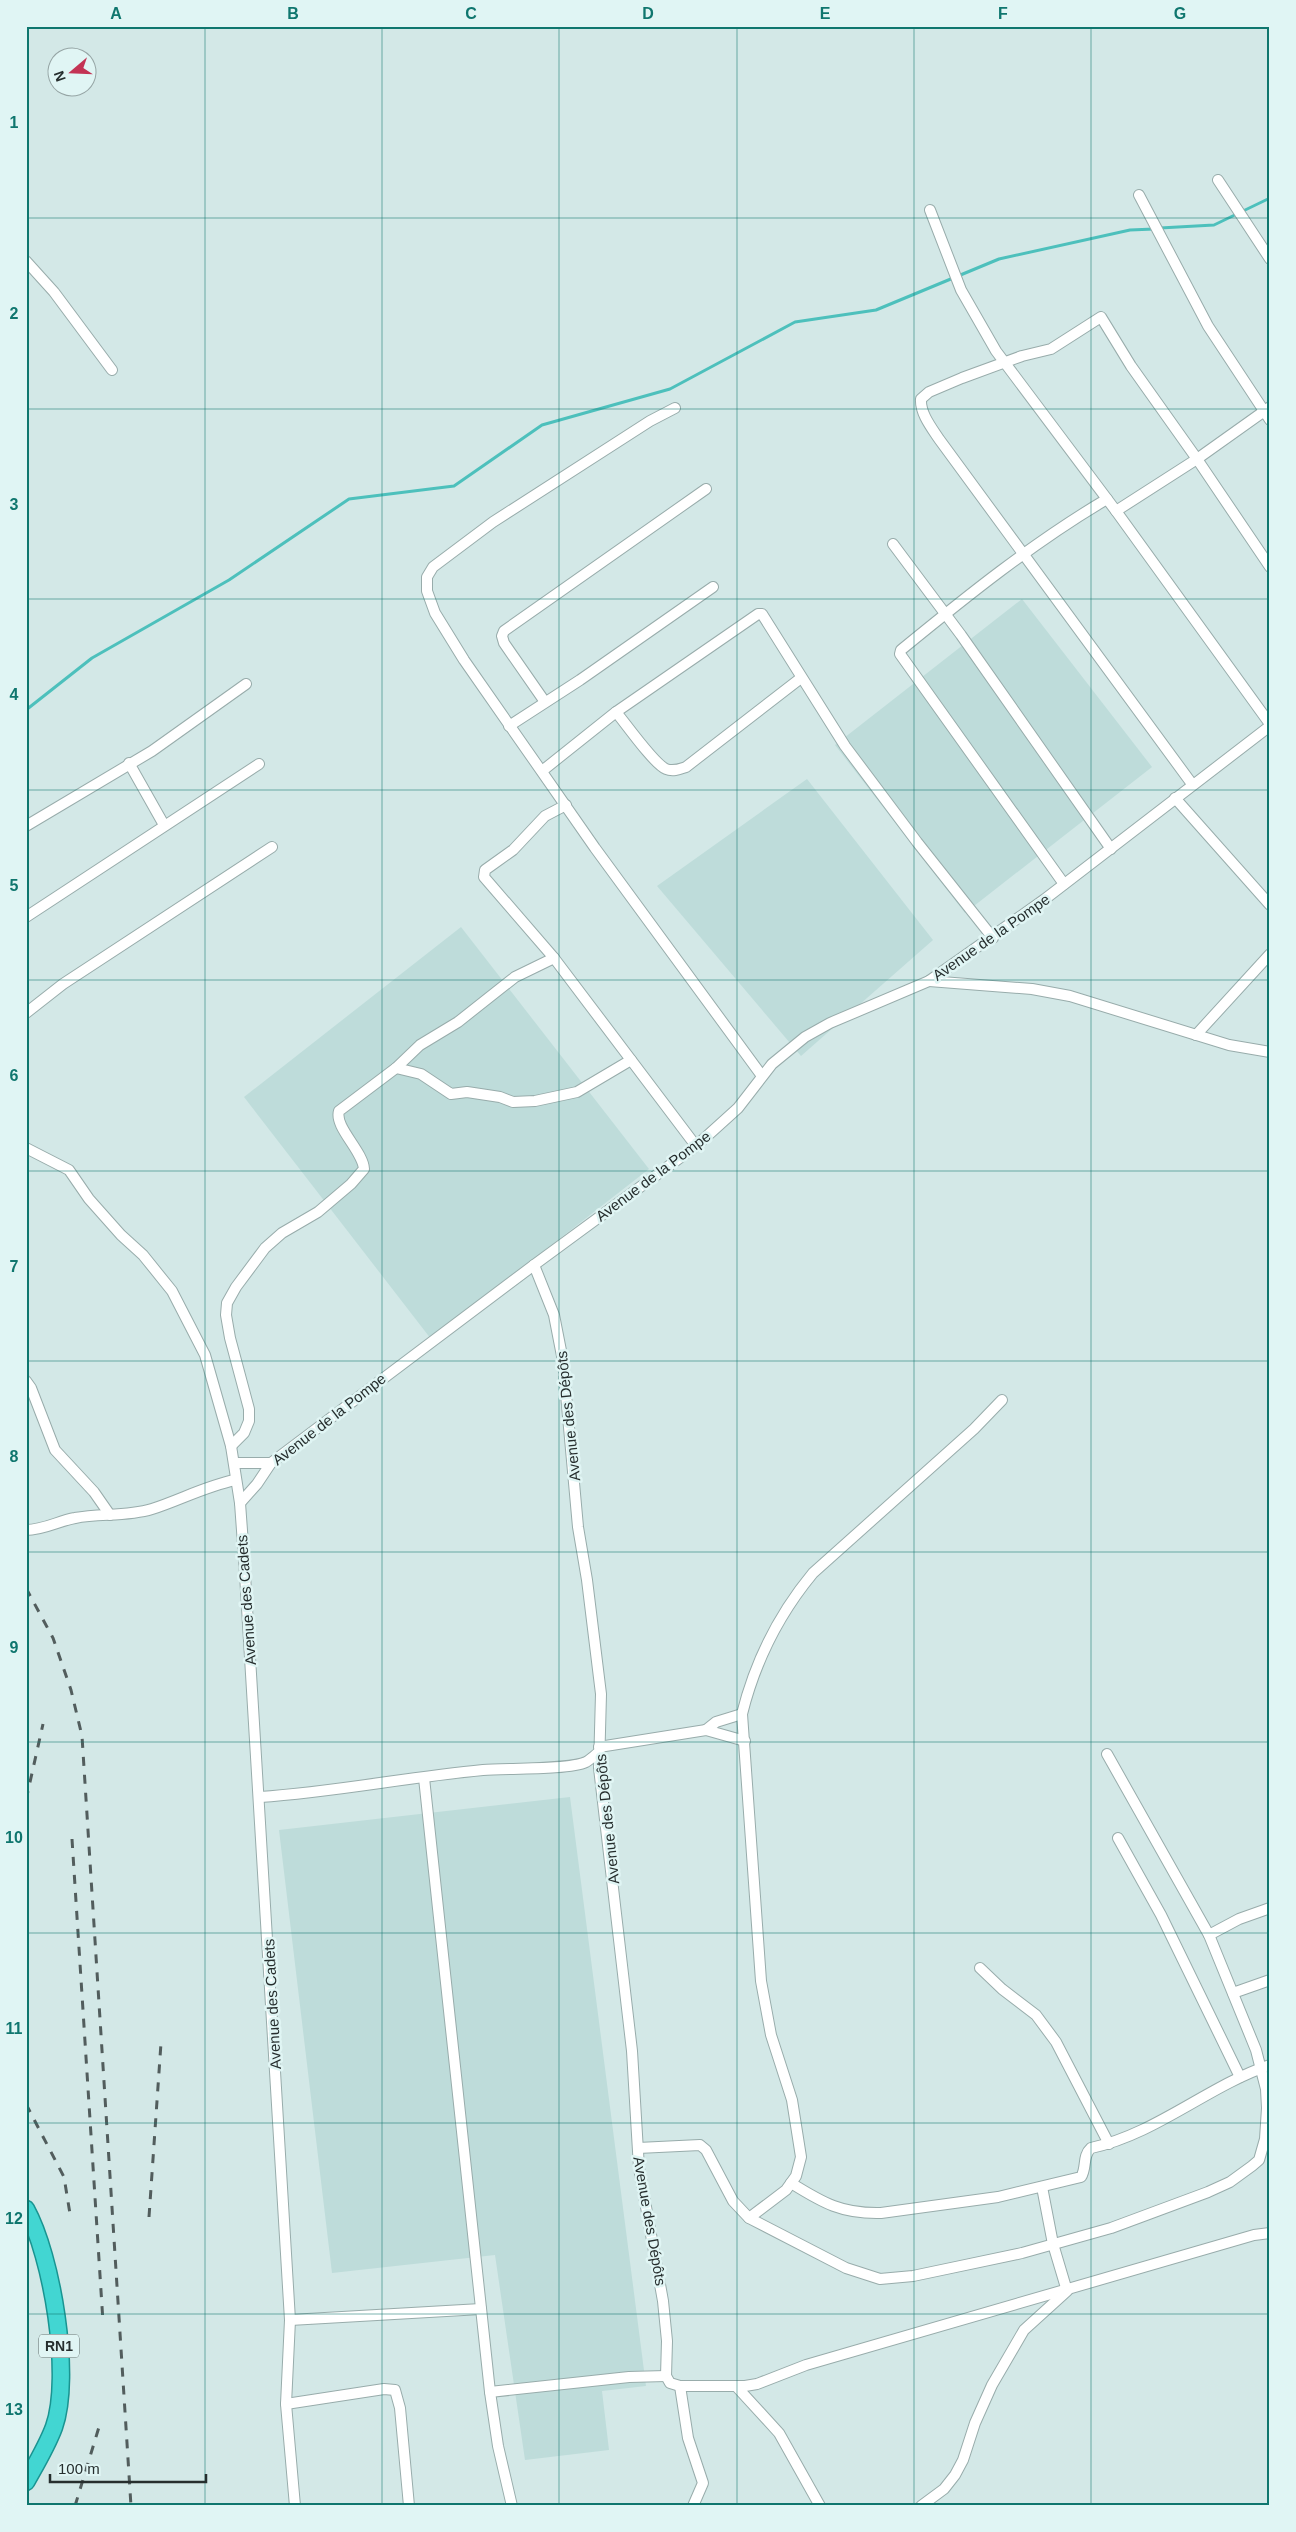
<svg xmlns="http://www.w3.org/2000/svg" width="1296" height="2532" viewBox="0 0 1296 2532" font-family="Helvetica,sans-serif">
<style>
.built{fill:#bedcda}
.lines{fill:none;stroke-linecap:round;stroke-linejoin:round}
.stream{stroke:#4dc0bc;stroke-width:3}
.minor-casing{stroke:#98acab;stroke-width:12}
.trunk-casing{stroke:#199491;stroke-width:19}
.minor{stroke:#fff;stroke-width:10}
.trunk{stroke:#42d6d2;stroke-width:16}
.rail{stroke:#525d5d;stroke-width:3;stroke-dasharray:9 9;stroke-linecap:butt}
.grid{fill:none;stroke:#0f766e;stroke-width:1;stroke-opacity:0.55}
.labels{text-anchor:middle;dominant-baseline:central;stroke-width:5;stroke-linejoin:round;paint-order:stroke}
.shield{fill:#e0f5f4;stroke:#5e6a69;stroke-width:1}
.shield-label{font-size:14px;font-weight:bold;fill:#262e2e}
.street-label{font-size:15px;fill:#262e2e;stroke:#e0f5f4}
.neatline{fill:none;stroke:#0f766e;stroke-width:2}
.grid-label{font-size:16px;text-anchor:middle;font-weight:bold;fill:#0f766e}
</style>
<rect width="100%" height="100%" fill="#d3e8e7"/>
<g class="built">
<path d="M1022 599 1152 767 965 913 835 745Z"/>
<path d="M807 779 933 940 801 1056 657 886Z"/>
<path d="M461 927 649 1169 431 1339 244 1097Z"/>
<path d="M570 1797 646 2386 602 2391 609 2450 525 2460 495 2255 332 2273 279 1830Z"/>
</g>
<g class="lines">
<g class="stream">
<path d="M1160 228 1214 225 1270 198"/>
<path d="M26 710 92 658 229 580 349 499 454 486 542 425 670 389 795 322 876 310 999 259 1130 230 1154 229"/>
</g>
<defs>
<g id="minor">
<path d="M1218 180 1270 259"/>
<path d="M1139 195 1208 326 1270 420"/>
<path d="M930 210 961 290 996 351 1116 511 1270 724"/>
<path d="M26 261 54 292 112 370"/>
<path d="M675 408 650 421 493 522 433 567 427 577V591L435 613 464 660 595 848 762 1076"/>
<path d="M1116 511 1197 459 1270 407"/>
<path d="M893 544 961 635 1111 849"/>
<path d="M545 702 504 643 502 636 504 631 706 489"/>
<path d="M616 712C626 724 654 764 666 769 673 772 680 769 686 767L801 678"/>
<path d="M509 726 580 680 713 587"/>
<path d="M129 763 164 825"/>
<path d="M542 771 616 712 758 614H762L845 746 917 842 993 938"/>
<path d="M1192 784 939 439C931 427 920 413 921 399L929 392 962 378 1022 356 1051 349 1101 317 1131 366 1197 459 1270 567"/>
<path d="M1175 798 1270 905"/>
<path d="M566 805 545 816 513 850 485 870 484 877 554 958 696 1146"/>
<path d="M26 826 152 751 246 684"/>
<path d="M1064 884 900 654 901 650C967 596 1034 542 1107 499"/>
<path d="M26 917 259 764"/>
<path d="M929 981 1032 989 1070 996 1229 1045 1270 1052"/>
<path d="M26 1013 63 984 272 847"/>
<path d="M1196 1035 1270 954"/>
<path d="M396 1068 421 1074 451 1094 467 1092 500 1097 513 1102 535 1101 577 1092 631 1060"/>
<path d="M26 1148 69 1170 89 1199 121 1235 143 1255 172 1291 205 1355 231 1446 240 1503 244 1558 290 2320 286 2404 295 2506"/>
<path d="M534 1265 554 1315 563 1361 578 1527 587 1580 601 1694 599 1768 632 2051 639 2168 663 2301 667 2341 666 2376"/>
<path d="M26 1381 31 1388 55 1450 94 1492 110 1515"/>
<path d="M231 1446 244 1433 249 1421V1409L230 1338 226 1315 227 1303 236 1287 265 1248 282 1233 318 1212 351 1184 364 1169C363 1151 334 1127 339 1111L396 1068 420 1045 458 1022 515 977 554 958"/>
<path d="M234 1463H271"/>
<path d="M240 1503 257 1484 271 1463 534 1265 696 1146 738 1108 772 1064 805 1037 830 1023 929 981 1045 899 1270 726"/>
<path d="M26 1530C44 1530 58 1521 75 1518 100 1513 126 1517 152 1509 180 1500 206 1486 235 1480"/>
<path d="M706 1730 716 1722 742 1714"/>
<path d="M599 1747 706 1730 745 1741"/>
<path d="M424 1778 490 2392 498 2446 512 2506"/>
<path d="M260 1797C335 1792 408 1777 483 1770 506 1768 569 1770 586 1762 590 1760 595 1755 598 1753"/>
<path d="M1118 1838 1161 1915 1240 2077"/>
<path d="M1209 1935 1239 1919 1270 1908"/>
<path d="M980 1968 1002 1989 1036 2015 1056 2042 1109 2144"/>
<path d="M1233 1993 1270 1980"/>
<path d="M638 2148 700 2145 706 2150 733 2201 749 2218 846 2268 880 2279 913 2276 1022 2253 1111 2228 1208 2192 1230 2182 1252 2166 1259 2160 1265 2139 1267 2108 1266 2089 1256 2050 1209 1935 1107 1754"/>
<path d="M791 2183C823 2203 842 2214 881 2213L998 2197 1081 2177C1087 2168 1082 2156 1091 2148 1156 2134 1208 2086 1270 2065"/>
<path d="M749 2218 786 2190 796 2176 801 2157 792 2100 771 2035 761 1981 742 1714C755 1662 779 1614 813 1573L974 1429 1002 1400"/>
<path d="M290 2320 481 2309"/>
<path d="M666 2376 670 2383 680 2386H745L757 2384 806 2365 1254 2235 1270 2233"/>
<path d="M680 2386 688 2438 703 2483 693 2506"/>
<path d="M736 2386 779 2433 820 2506"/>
<path d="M490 2392 629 2377 666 2376"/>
<path d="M286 2404 384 2389 395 2390 400 2408 409 2506"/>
<path d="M921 2506 944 2489 955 2475 963 2460 975 2423 992 2385 1024 2330 1067 2291 1053 2244 1042 2187"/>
</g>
<path id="trunk" d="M26 2209C52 2256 72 2376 54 2427 47 2446 36 2464 26 2482"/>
</defs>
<use href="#minor" class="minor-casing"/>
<use href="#trunk" class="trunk-casing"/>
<use href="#minor" class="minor"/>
<use href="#trunk" class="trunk"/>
<g class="rail">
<path d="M26 1588 53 1638 71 1690 82 1736 131 2506"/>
<path d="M26 1800 43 1724"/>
<path d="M72 1839 103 2322"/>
<path d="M26 2104 64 2177 71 2220"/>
<path d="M149 2217 161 2043"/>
<path d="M75 2506 99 2427"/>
</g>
</g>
<path class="grid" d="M205 26V2506M382 26V2506M559 26V2506M737 26V2506M914 26V2506M1091 26V2506M26 218H1270M26 409H1270M26 599H1270M26 790H1270M26 980H1270M26 1171H1270M26 1361H1270M26 1552H1270M26 1742H1270M26 1933H1270M26 2123H1270M26 2314H1270"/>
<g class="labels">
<rect class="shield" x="39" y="2334.5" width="40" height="23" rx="4"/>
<g class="shield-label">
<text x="59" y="2346">RN1</text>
</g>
<g class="street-label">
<text transform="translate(991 937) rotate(-35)">Avenue de la Pompe</text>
<text transform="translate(653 1176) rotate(-37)">Avenue de la Pompe</text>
<text transform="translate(568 1416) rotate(-96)">Avenue des Dépôts</text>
<text transform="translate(329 1419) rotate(-38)">Avenue de la Pompe</text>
<text transform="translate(246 1600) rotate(-94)">Avenue des Cadets</text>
<text transform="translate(607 1819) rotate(-96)">Avenue des Dépôts</text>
<text transform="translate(272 2004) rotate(-93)">Avenue des Cadets</text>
<text transform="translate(650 2221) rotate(80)">Avenue des Dépôts</text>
</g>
</g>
<rect width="1296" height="2532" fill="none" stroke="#e0f5f4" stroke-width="55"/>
<g transform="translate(72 72) rotate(251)"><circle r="24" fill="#e0f5f4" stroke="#96a5a5"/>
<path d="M0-4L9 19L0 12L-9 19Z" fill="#c33354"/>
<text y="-8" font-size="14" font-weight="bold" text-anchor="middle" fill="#262e2e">N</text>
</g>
<path d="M50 2474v8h156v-8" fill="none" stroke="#262e2e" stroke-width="2.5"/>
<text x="58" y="2474" font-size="15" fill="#262e2e" stroke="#e0f5f4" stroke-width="4" paint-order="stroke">100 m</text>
<rect x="28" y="28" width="1240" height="2476" class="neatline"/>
<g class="grid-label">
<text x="116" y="19">A</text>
<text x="293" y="19">B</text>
<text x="471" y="19">C</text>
<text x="648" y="19">D</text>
<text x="825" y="19">E</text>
<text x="1003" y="19">F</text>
<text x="1180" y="19">G</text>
<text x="14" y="128">1</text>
<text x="14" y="319">2</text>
<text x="14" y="510">3</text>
<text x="14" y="700">4</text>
<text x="14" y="891">5</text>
<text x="14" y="1081">6</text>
<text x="14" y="1272">7</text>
<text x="14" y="1462">8</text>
<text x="14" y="1653">9</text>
<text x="14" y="1843">10</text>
<text x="14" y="2034">11</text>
<text x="14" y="2224">12</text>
<text x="14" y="2415">13</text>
</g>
</svg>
